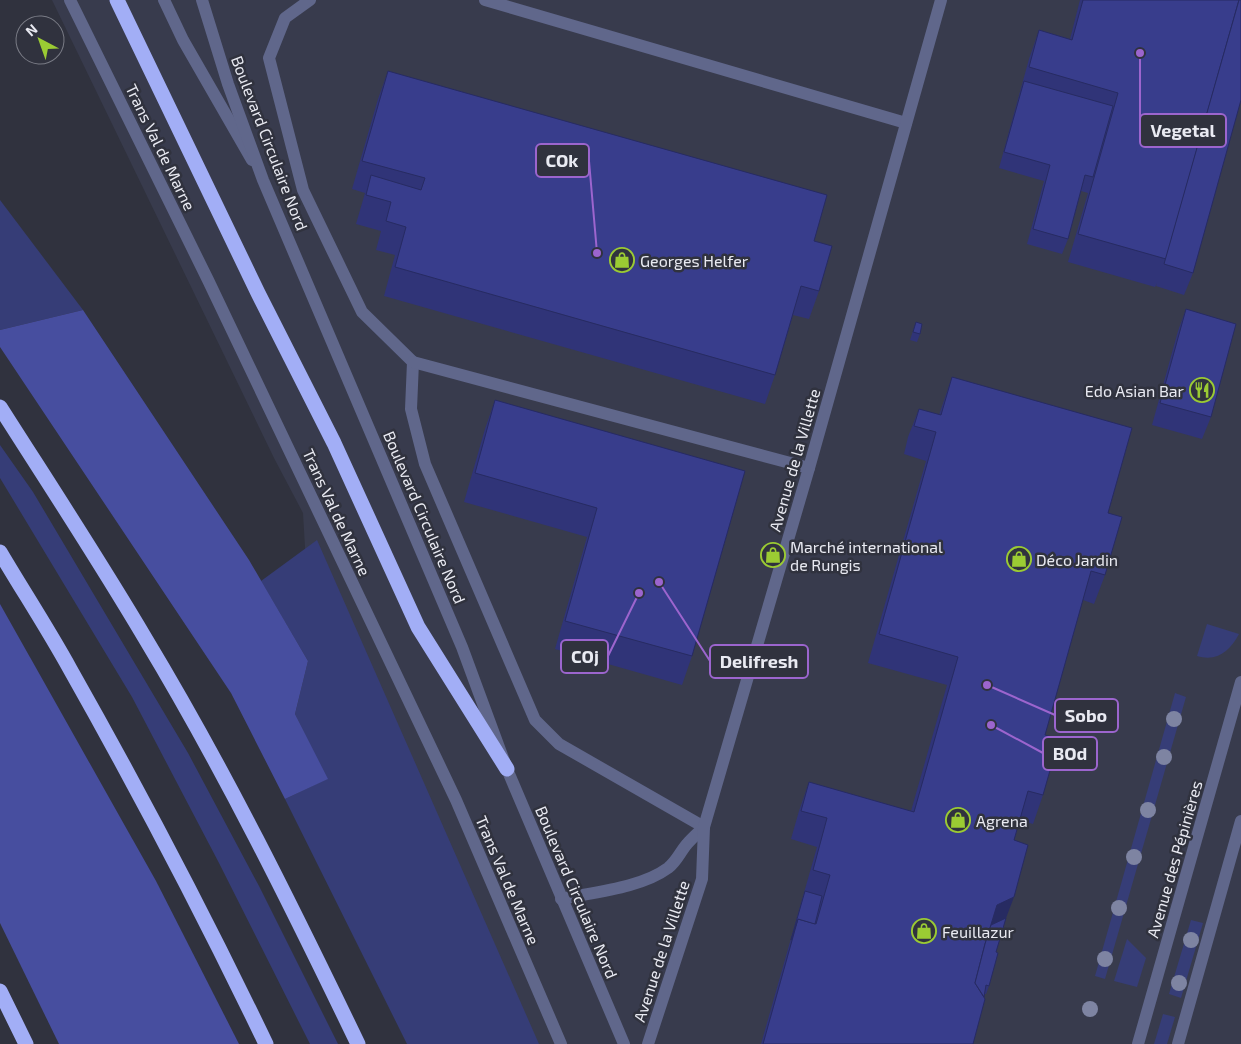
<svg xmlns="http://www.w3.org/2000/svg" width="1241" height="1044" viewBox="0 0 1241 1044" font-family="'Exo 2',sans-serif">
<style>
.built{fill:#383b4d}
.green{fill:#363d77}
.forest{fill:#474e9f}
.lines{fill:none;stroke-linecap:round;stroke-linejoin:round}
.lane{stroke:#60678b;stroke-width:12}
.street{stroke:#60678b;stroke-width:12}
.highway{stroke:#a2aef6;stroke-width:15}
.tree{fill:#7e84a2}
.wall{fill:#303478}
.shaded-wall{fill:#272b62}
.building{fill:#383d8c;stroke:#272b62}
.labels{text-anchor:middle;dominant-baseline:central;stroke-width:5;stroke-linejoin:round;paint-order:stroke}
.street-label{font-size:16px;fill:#e9eaf2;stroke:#30323e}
.poi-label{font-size:16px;fill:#e9eaf2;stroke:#30323e;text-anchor:start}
.leader{fill:none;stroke:#9c65ce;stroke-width:2}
.callout-dot{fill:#9c65ce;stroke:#30323e;stroke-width:2}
.callout{fill:#30323e;stroke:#9c65ce;stroke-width:2}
.callout-label{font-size:18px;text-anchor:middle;font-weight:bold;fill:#e9eaf2}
</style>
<rect width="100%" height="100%" fill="#30323e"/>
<path class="built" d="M52 0H1241V1044H501L308 598 303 513 274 458Z"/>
<g class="green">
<path d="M0 200 83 310 0 330Z"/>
<path d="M0 445 33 492 188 753 259 886 338 1044H310L219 863 132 697 0 478Z"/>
<path d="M317 540 539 1044H407L285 799 327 779 295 714 308 661 261 581Z"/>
<path d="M1207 624 1239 634C1230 651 1217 662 1197 656Z"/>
<path d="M1175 693 1186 697 1105 979 1095 976Z"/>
<path d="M1191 920 1203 923 1181 998 1169 994Z"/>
<path d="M1127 939 1146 958 1137 987 1114 981Z"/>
<path d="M1163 1014 1175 1017 1167 1044H1154Z"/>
</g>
<g class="forest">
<path d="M83 310 249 560 308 661 295 714 328 779 285 799 231 693 0 347V330Z"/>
<path d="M0 604 156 881 239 1044H59L0 923Z"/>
</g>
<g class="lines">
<g class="lane">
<path d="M70 0 208 280 456 800 561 1044"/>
<path d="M164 0 183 40 252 160"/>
<path d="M310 0 285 18 269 58 303 190 362 312 413 362 411 409 425 464 535 720 559 744 704 827"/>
<path d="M485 0 906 123"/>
<path d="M413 362 809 468"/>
<path d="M561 899C594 892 641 888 668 868 677 861 680 852 687 844 692 838 698 833 704 827"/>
<path d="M648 1044 702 879 704 827 809 468 941 0"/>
<path d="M1138 1044 1241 682"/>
<path d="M1178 1044 1241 821"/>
</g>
<path class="street" d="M202 0 228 84 263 180 462 647 507 769 624 1044"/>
<g class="highway">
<path d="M117 0 258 293 334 443 418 627 507 769"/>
<path d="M0 407C49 484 99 560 145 638 224 769 292 907 358 1044"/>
<path d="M0 552C23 591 48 629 70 669 139 791 205 917 266 1044"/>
<path d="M0 991 26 1044"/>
</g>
</g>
<g class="tree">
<circle cx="1174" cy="719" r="8"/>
<circle cx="1164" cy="757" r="8"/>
<circle cx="1148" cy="810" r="8"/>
<circle cx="1134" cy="857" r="8"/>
<circle cx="1119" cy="908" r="8"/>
<circle cx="1191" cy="940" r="8"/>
<circle cx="1105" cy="959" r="8"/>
<circle cx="1179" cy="983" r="8"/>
<circle cx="1090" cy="1009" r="8"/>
</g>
<g class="wall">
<path d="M1080 0H1241L1193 273 1184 295 1156 286 1157 283 1155 287 1068 262 1088 193 1081 191 1068 239 1062 254 1027 244 1044 181 999 168 1029 59 1039 30 1070 39Z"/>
<path d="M388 71 814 241 819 291 809 319 793 315 775 375 765 404 384 296 395 255 376 250 381 231 356 224 365 193 352 189 378 99Z"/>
<path d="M1186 309 1211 417 1202 439 1152 425 1178 331Z"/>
<path d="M916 322 920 334 917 342 910 340Z"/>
<path d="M952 377 1108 513 1105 575 1094 604 1083 600 1045 735 1043 795 1033 824 1020 820 1014 840 1006 918 996 952 989 986 986 994H984L973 1044H761L817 847 791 839 799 811 809 782 911 811 947 685 868 663 926 461 904 454 908 437 919 409 939 415Z"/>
<path d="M495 400 745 471 692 656 682 685 555 649 587 537 464 502 485 429Z"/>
</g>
<path class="shaded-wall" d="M1014 897 1003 926 987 933 997 905Z"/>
<g class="building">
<path d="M1083 0H1239L1166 259 1078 234 1118 93 1029 67 1039 30 1072 40Z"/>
<path d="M1239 0H1241V100L1193 273 1164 264Z"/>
<path d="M388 71 827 195 814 241 832 246 819 291 801 286 775 375 395 267 406 227 386 221 391 202 366 195 371 175 421 190 425 178 362 161Z"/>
<path d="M1024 81 1113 106 1093 177 1085 175 1068 239 1033 229 1050 165 1004 152Z"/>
<path d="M1186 309 1236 324 1211 417 1160 403Z"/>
<path d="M916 322 922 324 920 334 913 332Z"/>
<path d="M952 377 1132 428 1108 513 1122 517 1105 575 1091 571 1045 735 1059 739 1043 795 1028 791 1014 840 1028 845 1014 897 997 905 985 944 975 983 985 999 973 1044H763L798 919 816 924 830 875 813 870 827 818 801 811 809 782 914 812 958 657 879 634 936 432 914 426 919 409 941 415Z"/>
<path d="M495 400 745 471 692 656 565 621 597 508 475 473Z"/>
<path d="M805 891 822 896 815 924 798 919 791 940Z"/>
<path d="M1006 918 996 952 998 953 989 986 986 985 984 997 975 983 985 944 991 925Z"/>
</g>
<defs>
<symbol id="shop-ring" viewBox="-11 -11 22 22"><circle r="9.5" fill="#30323e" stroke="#9bcb33" stroke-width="1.5"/><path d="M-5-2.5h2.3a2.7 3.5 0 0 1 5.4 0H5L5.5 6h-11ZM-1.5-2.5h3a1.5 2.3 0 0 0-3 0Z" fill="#9bcb33"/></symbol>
<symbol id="restaurant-ring" viewBox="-11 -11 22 22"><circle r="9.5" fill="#30323e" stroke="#9bcb33" stroke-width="1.5"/><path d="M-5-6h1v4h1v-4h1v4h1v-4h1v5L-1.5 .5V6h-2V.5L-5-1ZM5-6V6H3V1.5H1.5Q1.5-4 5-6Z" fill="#9bcb33"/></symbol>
</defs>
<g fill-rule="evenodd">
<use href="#shop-ring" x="608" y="246" width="28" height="28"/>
<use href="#restaurant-ring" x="1188" y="376" width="28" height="28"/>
<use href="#shop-ring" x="759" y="541" width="28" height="28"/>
<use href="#shop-ring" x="1005" y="545" width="28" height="28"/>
<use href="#shop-ring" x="944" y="806" width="28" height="28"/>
<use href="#shop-ring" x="910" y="917" width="28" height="28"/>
</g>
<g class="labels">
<g class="street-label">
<text transform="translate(270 143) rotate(69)">Boulevard Circulaire Nord</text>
<text transform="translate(161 147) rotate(64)">Trans Val de Marne</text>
<text transform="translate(794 460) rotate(-74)">Avenue de la Villette</text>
<text transform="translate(337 512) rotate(65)">Trans Val de Marne</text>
<text transform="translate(425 517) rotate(67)">Boulevard Circulaire Nord</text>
<text transform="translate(1174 859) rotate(-74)">Avenue des Pépinières</text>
<text transform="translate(508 880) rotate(67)">Trans Val de Marne</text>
<text transform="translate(577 892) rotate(67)">Boulevard Circulaire Nord</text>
<text transform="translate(661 951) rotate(-72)">Avenue de la Villette</text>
</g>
<g class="poi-label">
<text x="640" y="260">Georges Helfer</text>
<text x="1184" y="390" text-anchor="end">Edo Asian Bar</text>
<text x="790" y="546">Marché international<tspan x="790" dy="18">de Rungis</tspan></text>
<text x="1036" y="559">Déco Jardin</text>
<text x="976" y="820">Agrena</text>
<text x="942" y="931">Feuillazur</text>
</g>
</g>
<path class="leader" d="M1140 53L1140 131M597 253L589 161M639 593L608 656M659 582L710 661M987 685L1055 715M991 725L1043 753"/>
<g class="callout-dot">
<circle cx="1140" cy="53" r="5"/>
<circle cx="597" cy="253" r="5"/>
<circle cx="639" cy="593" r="5"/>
<circle cx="659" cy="582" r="5"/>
<circle cx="987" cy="685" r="5"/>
<circle cx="991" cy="725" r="5"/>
</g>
<g class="callout">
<rect x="1140" y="114" width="86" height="33" rx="5"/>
<rect x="536" y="144" width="53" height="33" rx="5"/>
<rect x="561" y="640" width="47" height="33" rx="5"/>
<rect x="710" y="645" width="98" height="33" rx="5"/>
<rect x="1055" y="699" width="63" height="33" rx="5"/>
<rect x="1043" y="737" width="54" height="33" rx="5"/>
</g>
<g class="callout-label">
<text x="1183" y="137">Vegetal</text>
<text x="562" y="167">COk</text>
<text x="585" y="663">COj</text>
<text x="759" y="668">Delifresh</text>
<text x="1086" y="722">Sobo</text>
<text x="1070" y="760">BOd</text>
</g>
<g transform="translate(40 40) rotate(319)"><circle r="24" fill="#30323e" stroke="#7a7c86"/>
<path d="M0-4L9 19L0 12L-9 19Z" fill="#9bcb33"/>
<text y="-8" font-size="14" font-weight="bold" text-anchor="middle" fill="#e9eaf2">N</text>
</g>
</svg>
